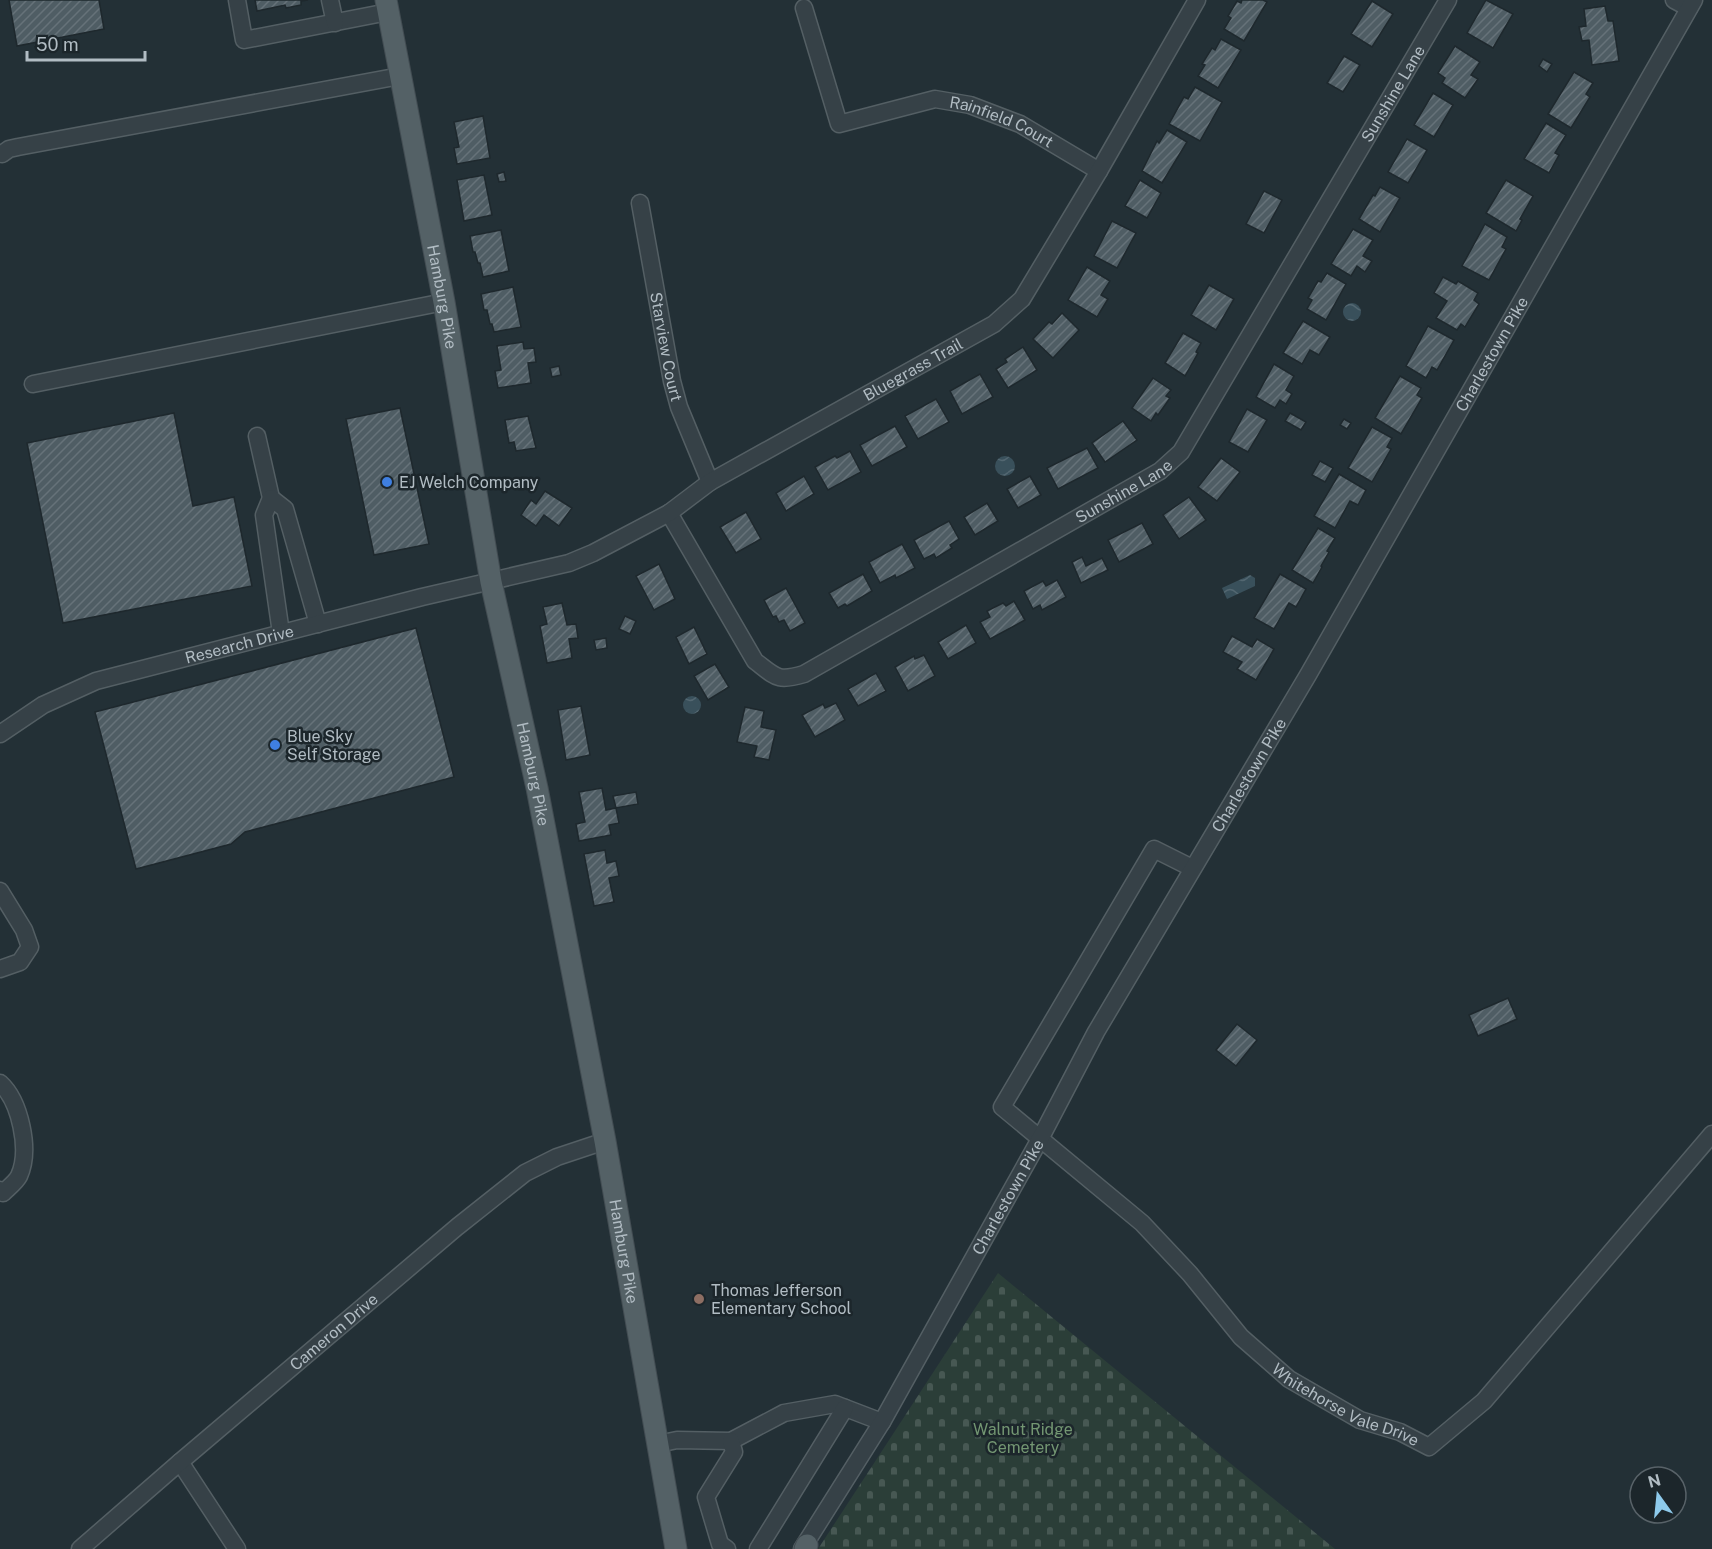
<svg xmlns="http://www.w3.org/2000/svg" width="1712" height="1549" viewBox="0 0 1712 1549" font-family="'Public Sans',sans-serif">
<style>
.cemetery{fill:url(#cemetery-stones)}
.water{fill:url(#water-waves)}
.building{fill:url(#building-hatch);stroke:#1e282d;stroke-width:1.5}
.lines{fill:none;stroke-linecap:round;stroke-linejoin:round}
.minor-casing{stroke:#545f64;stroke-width:19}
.major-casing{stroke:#434d53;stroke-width:23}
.minor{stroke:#364147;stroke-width:16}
.major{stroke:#546166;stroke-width:21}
.shop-dot{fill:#3f7fe0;stroke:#1c262b;stroke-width:2}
.education-dot{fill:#8d6e63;stroke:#1c262b;stroke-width:2}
.labels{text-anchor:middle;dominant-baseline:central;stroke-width:5;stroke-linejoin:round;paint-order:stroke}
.street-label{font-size:16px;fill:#b1bcc3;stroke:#1c262b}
.poi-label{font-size:16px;fill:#b1bcc3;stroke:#1c262b;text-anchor:start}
.park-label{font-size:16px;fill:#739672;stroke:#1c262b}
</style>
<defs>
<pattern id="cemetery-stones" width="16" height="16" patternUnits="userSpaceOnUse" patternTransform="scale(1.5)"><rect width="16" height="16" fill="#2b3e38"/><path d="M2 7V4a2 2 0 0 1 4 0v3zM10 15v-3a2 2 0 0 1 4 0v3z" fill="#475853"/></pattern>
<pattern id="water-waves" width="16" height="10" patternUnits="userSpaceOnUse" patternTransform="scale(1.5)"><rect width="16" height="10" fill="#39505b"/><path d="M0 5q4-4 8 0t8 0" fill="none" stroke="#536771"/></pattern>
<pattern id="building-hatch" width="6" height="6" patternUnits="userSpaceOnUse" patternTransform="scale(1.5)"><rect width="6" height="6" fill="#4f5d64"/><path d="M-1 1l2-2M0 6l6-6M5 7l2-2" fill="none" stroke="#667279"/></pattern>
</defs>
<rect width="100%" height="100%" fill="#233036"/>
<path class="cemetery" d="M998 1273 1335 1549H818Z"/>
<g class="water">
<circle cx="1352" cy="312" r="9"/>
<circle cx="1005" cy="466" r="10"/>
<path d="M1250 575 1255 578V586L1227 599 1222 588Z"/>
<circle cx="692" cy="705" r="9"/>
</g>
<g class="building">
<path d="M9 0H99L104 29 17 46Z"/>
<path d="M255 0H308L301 1V5L286 8 285 5 257 11Z"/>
<path d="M1242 0H1263L1267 2 1244 41 1224 29 1231 18 1228 16 1237 1 1241 3Z"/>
<path d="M1486 0 1513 14 1493 48 1467 33Z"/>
<path d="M1372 1 1393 14 1372 47 1351 34Z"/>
<path d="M1605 6 1608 21H1613L1619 61 1592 65 1589 40 1582 41 1579 27 1586 26 1584 9Z"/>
<path d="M1221 39 1241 50 1218 88 1198 76 1205 65 1202 64 1212 48 1215 50Z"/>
<path d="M1455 46 1480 62 1471 75 1478 79 1465 98 1442 83 1445 78 1438 73Z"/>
<path d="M1344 56 1360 65 1343 92 1327 83Z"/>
<path d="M1543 59 1552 64 1547 72 1539 66Z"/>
<path d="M1574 72 1593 83 1586 94 1590 97 1571 128 1548 114Z"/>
<path d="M1195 87 1222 102 1200 141 1169 124 1184 97 1188 99Z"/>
<path d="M1433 93 1453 105 1434 137 1414 125Z"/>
<path d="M483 116 490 158 457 164 454 148 459 147 454 122Z"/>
<path d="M1546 123 1566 135 1555 153 1559 155 1549 173 1524 159Z"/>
<path d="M1167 130 1187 142 1162 183 1142 171 1157 141 1159 143Z"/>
<path d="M1407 139 1427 150 1408 183 1388 172Z"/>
<path d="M504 172 506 181 499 182 497 174Z"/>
<path d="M484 175 492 215 464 221 457 180Z"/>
<path d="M1140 180 1161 193 1147 218 1125 206Z"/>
<path d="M1506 180 1533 196 1520 219 1522 220 1516 231 1486 213Z"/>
<path d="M1380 187 1400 198 1380 232 1359 219 1373 195 1375 196Z"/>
<path d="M1264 191 1282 200 1264 233 1246 224Z"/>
<path d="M1112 221 1136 233 1117 268 1094 256Z"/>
<path d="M1485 224 1507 237 1502 247 1506 249 1489 280 1462 266Z"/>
<path d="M1353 229 1373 240 1363 256 1372 261 1365 272 1357 266 1351 276 1331 264Z"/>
<path d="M501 230 509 271 483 277 480 263H478L475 252H473L470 236Z"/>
<path d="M1087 267 1110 281 1101 295 1108 299 1097 317 1068 300Z"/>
<path d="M1327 273 1346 284 1326 320 1307 309 1312 300 1308 298 1318 281 1321 282Z"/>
<path d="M1443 277 1456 284 1458 281 1478 293 1474 300 1479 304 1465 327 1461 324 1457 330 1436 318 1447 301 1434 293Z"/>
<path d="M1209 285 1234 299 1216 330 1191 315Z"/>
<path d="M513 287 521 327 494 332 492 324H490L487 310H484L481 294Z"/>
<path d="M1062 313 1079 330 1053 358 1033 339 1049 322 1052 324Z"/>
<path d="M1303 321 1330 337 1319 355 1310 350 1302 364 1283 353Z"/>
<path d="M1428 326 1454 340 1437 370 1432 367 1426 378 1406 366Z"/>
<path d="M1183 333 1201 343 1196 352 1198 353 1185 376 1165 363Z"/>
<path d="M523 342 524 349 534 348 536 362 528 363 531 383 498 388 495 371 501 370 497 346Z"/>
<path d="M1023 347 1037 370 1008 388 996 369 1007 362 1005 359Z"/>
<path d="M1274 364 1294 376 1286 390 1292 394 1286 404 1280 400 1275 408 1256 397Z"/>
<path d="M559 366 561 375 552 377 550 368Z"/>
<path d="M980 374 993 397 962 414 950 391Z"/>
<path d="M1400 376 1421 388 1417 395 1422 398 1401 434 1375 418Z"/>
<path d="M1153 378 1171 390 1166 396 1170 398 1158 415 1156 413 1151 421 1132 408Z"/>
<path d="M936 399 949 422 918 439 905 416Z"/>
<path d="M400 408 429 544 374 555 346 419Z"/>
<path d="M1247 409 1267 420 1248 452 1229 442Z"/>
<path d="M174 413 193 506 234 497 252 586 63 623 27 443Z"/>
<path d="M1290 413 1306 422 1301 430 1285 421Z"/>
<path d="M528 416 536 448 516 451 514 442 509 443 505 420Z"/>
<path d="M1344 419 1351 423 1347 429 1340 425Z"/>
<path d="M1123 421 1137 440 1105 462 1092 443Z"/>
<path d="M895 426 907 447 872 466 860 445Z"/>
<path d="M1372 427 1392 438 1387 447 1391 449 1372 482 1348 468Z"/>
<path d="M1087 448 1098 468 1058 489 1047 468Z"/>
<path d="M850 451 861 472 828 490 815 467 835 456 837 458Z"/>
<path d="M1221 458 1240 472 1217 501 1198 487Z"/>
<path d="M1320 461 1333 468 1325 482 1312 475Z"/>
<path d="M1339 474 1366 490 1358 505 1350 501 1335 528 1314 516Z"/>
<path d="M804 476 814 494 786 511 776 493Z"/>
<path d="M1030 476 1041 495 1018 508 1007 489Z"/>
<path d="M545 491 572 508 559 526 544 515 536 526 521 515 531 500 536 504Z"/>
<path d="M1189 497 1206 520 1179 539 1163 515Z"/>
<path d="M987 503 998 521 975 535 964 517Z"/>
<path d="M746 512 761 539 736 553 720 527Z"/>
<path d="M949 521 959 539 950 545 952 548 936 558 934 554 924 559 914 540Z"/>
<path d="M1142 523 1153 544 1119 562 1108 540Z"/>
<path d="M1318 528 1335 538 1327 551 1329 552 1321 566 1322 567 1313 583 1292 570Z"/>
<path d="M902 544 915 568 896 578 895 575 880 583 869 562Z"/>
<path d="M1082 557 1086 566 1102 558 1108 570 1081 583 1072 562Z"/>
<path d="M659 564 675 599 654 610 636 576Z"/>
<path d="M863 574 872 591 847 606 845 604 838 608 829 593Z"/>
<path d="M1280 574 1306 589 1296 607 1289 603 1274 629 1254 618Z"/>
<path d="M1057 580 1066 597 1042 610 1040 605 1033 609 1024 591 1043 581 1046 586Z"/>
<path d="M786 588 805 623 790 631 784 620 779 622 776 616 773 617 764 600Z"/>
<path d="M1014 601 1025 620 990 639 980 622 990 617 987 611 1003 603 1006 606Z"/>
<path d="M562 603 567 625 576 624 578 638 569 639 572 658 547 663 540 626 547 624 543 607Z"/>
<path d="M625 616 636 621 630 634 619 629Z"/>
<path d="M966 625 976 643 948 659 938 642Z"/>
<path d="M694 627 707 654 689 664 676 637Z"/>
<path d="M416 628 454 777 245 832 231 844 136 869 95 712Z"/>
<path d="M1232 636 1252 647 1257 639 1274 649 1256 680 1237 669 1242 662 1223 652Z"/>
<path d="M606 638 607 648 596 650 594 640Z"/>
<path d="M924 655 935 676 908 691 895 667 914 656 915 659Z"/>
<path d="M715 664 729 687 708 700 694 676Z"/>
<path d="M876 673 886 691 858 706 848 689Z"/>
<path d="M836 703 845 720 815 737 802 715 823 704 825 708Z"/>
<path d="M581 706 590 755 566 760 558 710Z"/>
<path d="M745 707 764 711 761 727 776 730 769 760 754 757 757 746 737 742Z"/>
<path d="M602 788 606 810 616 808 619 823 609 825 611 835 579 841 576 824 585 822 579 792Z"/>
<path d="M636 792 638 804 616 808 613 796Z"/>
<path d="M605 850 607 863 616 861 619 876 609 878 614 902 594 906 584 854Z"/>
<path d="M1508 998 1517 1019 1478 1036 1469 1015Z"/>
<path d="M1237 1024 1257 1040 1236 1066 1216 1050Z"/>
</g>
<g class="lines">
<defs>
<g id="minor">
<path d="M237 0 244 40 388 12"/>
<path d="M330 0 335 23"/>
<path d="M1674 0 1689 8"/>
<path id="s1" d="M804 8 839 124 935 99 970 105 1020 124 1099 171"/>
<path d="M2 154 9 149 18 147 400 76"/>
<path id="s2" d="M640 203 672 381 679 407 710 482"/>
<path d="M33 384 444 302"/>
<path d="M257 436 271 498"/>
<path id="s3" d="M669 513 755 661C776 677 777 682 804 674L1160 471 1181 452 1194 430 1448 0"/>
<path d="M281 633 264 515 271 498 285 509 318 624"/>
<path id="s4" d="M0 734 43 705 96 681 422 597 569 563 593 553 669 513 710 482 994 324 1022 299 1099 171 1197 0"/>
<path id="s5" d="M1192 868 1154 849 1002 1107 1142 1223 1190 1274 1241 1337 1289 1379 1360 1420 1400 1432 1429 1447 1484 1401 1712 1134"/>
<path d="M0 891 24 930 30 947 20 962 0 969"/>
<path d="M0 1083C20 1101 31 1150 19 1176 16 1182 8 1188 3 1193L0 1190"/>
<path d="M658 1444 677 1440 731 1441 784 1413 835 1404 882 1422"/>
<path d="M180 1462 237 1549"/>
<path id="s6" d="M80 1549 180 1462 457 1227 525 1173 557 1157 605 1141"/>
<path d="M727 1549 720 1544 706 1497 734 1452 731 1441"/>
<path d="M758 1549 845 1408"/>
<path id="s7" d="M802 1549 882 1422 1040 1139 1096 1032 1308 675 1694 0"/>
</g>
<g id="major">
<path id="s8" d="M386 0 444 302 491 582 537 788 605 1141 676 1549"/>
<path d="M805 1549 807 1545"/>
</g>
</defs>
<use href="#minor" class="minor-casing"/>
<use href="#major" class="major-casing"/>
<use href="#minor" class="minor"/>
<use href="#major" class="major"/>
</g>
<g class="shop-dot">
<circle cx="387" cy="482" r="6"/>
<circle cx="275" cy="745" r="6"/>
</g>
<circle class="education-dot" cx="699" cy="1299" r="6"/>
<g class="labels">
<g class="street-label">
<text stroke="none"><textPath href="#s3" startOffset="1080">Sunshine Lane</textPath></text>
<text stroke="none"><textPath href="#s1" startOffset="291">Rainfield Court</textPath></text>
<text stroke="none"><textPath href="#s8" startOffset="302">Hamburg Pike</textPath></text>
<text stroke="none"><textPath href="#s2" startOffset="146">Starview Court</textPath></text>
<text stroke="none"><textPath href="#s7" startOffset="1380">Charlestown Pike</textPath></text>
<text stroke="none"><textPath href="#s4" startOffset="993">Bluegrass Trail</textPath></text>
<text stroke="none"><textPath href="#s3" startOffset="594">Sunshine Lane</textPath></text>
<text stroke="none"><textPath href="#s4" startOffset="258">Research Drive</textPath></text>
<text stroke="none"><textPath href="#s8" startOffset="788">Hamburg Pike</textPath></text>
<text stroke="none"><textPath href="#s7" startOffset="894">Charlestown Pike</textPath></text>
<text stroke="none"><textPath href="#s7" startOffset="408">Charlestown Pike</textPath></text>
<text stroke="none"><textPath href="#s8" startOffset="1274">Hamburg Pike</textPath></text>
<text stroke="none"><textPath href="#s6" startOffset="334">Cameron Drive</textPath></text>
<text stroke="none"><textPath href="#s5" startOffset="801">Whitehorse Vale Drive</textPath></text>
</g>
<g class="poi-label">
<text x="399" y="482">EJ Welch Company</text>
<text x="287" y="736">Blue Sky<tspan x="287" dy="18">Self Storage</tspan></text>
<text x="711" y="1290">Thomas Jefferson<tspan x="711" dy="18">Elementary School</tspan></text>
</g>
<g class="park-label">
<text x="1023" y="1429">Walnut Ridge<tspan x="1023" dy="18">Cemetery</tspan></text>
</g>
</g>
<g transform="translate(1658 1495) rotate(345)"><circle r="28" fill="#1c262b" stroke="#586268" stroke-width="1.5"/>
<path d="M0-4.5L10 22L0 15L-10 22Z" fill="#8ecaeb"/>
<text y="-9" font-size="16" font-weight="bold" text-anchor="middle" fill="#b1bcc3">N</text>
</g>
<path d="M27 51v9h118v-9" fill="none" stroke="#b1bcc3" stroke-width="3"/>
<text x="36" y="51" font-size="18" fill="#b1bcc3" stroke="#1c262b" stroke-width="4.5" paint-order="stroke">50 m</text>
</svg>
